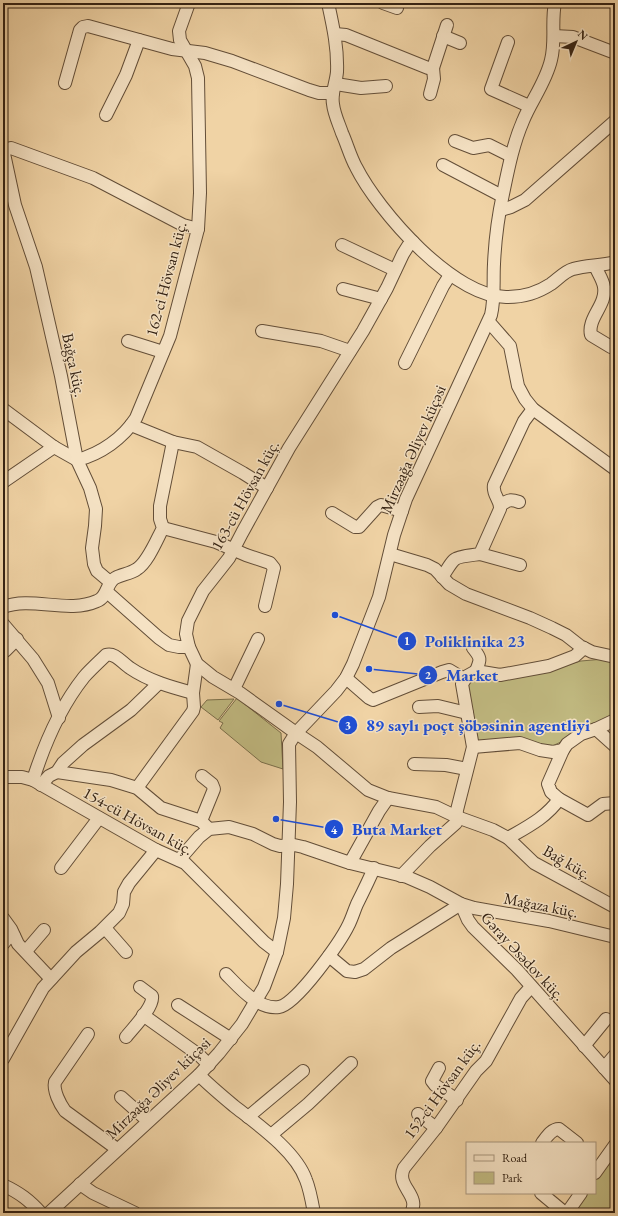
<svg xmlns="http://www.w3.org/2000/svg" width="618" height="1216" viewBox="0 0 618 1216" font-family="'EB Garamond',serif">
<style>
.green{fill:#c1ba81;stroke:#7a6e4a}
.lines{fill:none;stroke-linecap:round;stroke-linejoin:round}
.minor-casing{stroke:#634e38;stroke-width:14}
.minor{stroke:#f5e2c4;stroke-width:12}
.labels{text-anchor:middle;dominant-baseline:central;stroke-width:3;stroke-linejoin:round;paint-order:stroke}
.street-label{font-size:16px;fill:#342213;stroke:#f5e2c4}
.leader{fill:none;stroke:#1d4ed8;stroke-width:1.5}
.callout-dot{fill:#1d4ed8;stroke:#f5e2c4;stroke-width:1.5}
.mark-label{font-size:12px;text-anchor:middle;font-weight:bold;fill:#fff}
.callout-label{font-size:17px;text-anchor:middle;font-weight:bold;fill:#1d4ed8;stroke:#f5e2c4;stroke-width:3;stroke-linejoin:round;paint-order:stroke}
</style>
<rect width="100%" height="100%" fill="#f0d3a5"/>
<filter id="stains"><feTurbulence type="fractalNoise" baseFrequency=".005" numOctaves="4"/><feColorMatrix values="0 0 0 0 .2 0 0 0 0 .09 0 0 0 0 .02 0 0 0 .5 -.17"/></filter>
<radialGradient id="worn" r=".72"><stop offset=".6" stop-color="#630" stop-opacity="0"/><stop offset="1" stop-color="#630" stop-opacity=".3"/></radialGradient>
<g class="green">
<path d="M604 659 615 661V718L552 746 480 742 476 737 467 691 469 680 478 675 495 681H501L581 661Z"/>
<path d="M237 698 281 733 283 769 261 762 220 728 223 723 219 721Z"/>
<path d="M234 699 218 720 201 707 207 700Z"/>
<path d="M615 1153V1213H573L587 1193H595V1181Z"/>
</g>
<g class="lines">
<defs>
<g id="minor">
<path d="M328 3C333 26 338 48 337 72 336 83 331 93 333 104 334 114 339 124 342 133 347 144 350 156 356 167 378 211 455 299 508 297 523 297 539 292 551 284 558 279 565 271 573 269 587 265 601 266 615 262"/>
<path d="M383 3 397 8"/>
<path d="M335 34 346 35 428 68H433L447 25"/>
<path d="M443 36 460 43"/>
<path d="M554 36 573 37 615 53"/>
<path d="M508 42 491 89 529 106"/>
<path d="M65 83 80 30 83 27 88 26 172 49 205 53 232 61 309 90 319 93H333"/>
<path d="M336 84 361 88 386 86"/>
<path d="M430 94 434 79 433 68"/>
<path d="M106 115 126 75 139 40"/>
<path d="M455 141 473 148 489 145 511 156"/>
<path d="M3 149 15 205 36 267 61 376 77 460 90 488 96 509 95 526 92 548 94 564 97 571 110 582"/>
<path d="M3 150 11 148 93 178 183 225 198 229"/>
<path d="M443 165 502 196"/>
<path d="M501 210 511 207 525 200 615 121"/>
<path d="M413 242 408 246 403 254 387 288 363 331 289 448 242 533 229 558 203 591 188 621 186 634 189 647 197 664 213 677 240 693 296 733 317 747 368 790 388 798 436 807 457 817 493 830 508 838C527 827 547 817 559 799L551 792 548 784 563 750 567 744 581 734 596 729 615 720"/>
<path d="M342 245 395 270"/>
<path d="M595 266C598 273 603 280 604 287 607 305 587 318 591 335L611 347"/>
<path d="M343 289 381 299"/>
<path d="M489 322 510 346 518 386 525 399 533 409 615 469"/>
<path d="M262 331 321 341 350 351"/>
<path d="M128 341 163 352"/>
<path d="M405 363 443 286 450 275"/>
<path d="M3 409 54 447 77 460C101 454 123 438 136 418L170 336 198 229 200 193 198 78 195 66 180 40 179 31 189 3"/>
<path d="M131 425 173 442 197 447 243 473 267 488"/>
<path d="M3 482 54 447"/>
<path d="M501 505C508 500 510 499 519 502"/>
<path d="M332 513 355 527H359L377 507 381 505 402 511"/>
<path d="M163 528 216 542 246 555 270 563 274 568 265 606"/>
<path d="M390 554 427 565 435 569 449 584 466 594 530 618 552 628 566 635 580 646 592 652 615 657"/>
<path d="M480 554 520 565"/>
<path d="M442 577C446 572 449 565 454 560 458 556 474 555 480 554L500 509C501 500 492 495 494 485L524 421 533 409"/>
<path d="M107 592 159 638 169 645 179 647H189"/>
<path d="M3 607C32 596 68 614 97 601 108 597 106 583 115 578 122 574 130 574 137 569 148 562 157 539 163 528L160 519V506L173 442"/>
<path d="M3 624 33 659 48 683 59 718"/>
<path d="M473 648C481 658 481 659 476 671"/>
<path d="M5 651 17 639"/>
<path d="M346 678 369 698 373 700 442 672 449 670 464 679"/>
<path d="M234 689 258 639"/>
<path d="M419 707 438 706 467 713"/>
<path d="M596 729 615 746"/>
<path d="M473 747 520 743 540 750 553 752 563 750"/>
<path d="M414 764 446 765 467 769"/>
<path d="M57 772 111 780 137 788 161 808 201 821 209 829"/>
<path d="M3 777H22L33 780 156 850 185 863 264 942 277 952"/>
<path d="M33 780C44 745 61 706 84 677 91 669 99 662 106 655 115 652 122 663 130 668 149 681 171 687 193 693"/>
<path d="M41 785 49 776 57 772 63 763 83 745 131 710 159 683"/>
<path d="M137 788 193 711 194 707 193 693 197 664"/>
<path d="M559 799 588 815 603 804 615 803"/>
<path d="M201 821 214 789 212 784 202 776"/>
<path d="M508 838 534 863 615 907"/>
<path d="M179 860 199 837 209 829 229 827 253 834 273 844 280 846 294 845 303 847 350 863 407 877 430 887 461 904 474 908 549 921 615 937"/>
<path d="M350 863 379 811 388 798"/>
<path d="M61 868 99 818"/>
<path d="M401 876 430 846 456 823 457 810 473 747 462 684 467 676 476 671 500 675 549 666 575 656 584 648"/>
<path d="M461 904 468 920 473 927 517 970 615 1080"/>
<path d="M3 918 11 929 18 944 51 979"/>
<path d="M105 928 126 952"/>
<path d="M3 944 7 939 14 936"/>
<path d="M26 951 44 930"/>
<path d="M329 956 347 971 355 972 364 969 391 948 461 904"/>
<path d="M226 974C239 987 258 1010 279 1007 296 1005 341 941 349 924 352 918 354 911 357 904 363 892 369 880 374 868"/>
<path d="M178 1005 231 1039"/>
<path d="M143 1015 199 1055 209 1065"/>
<path d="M88 1034 55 1082C53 1091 60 1104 65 1111L117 1149"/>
<path d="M126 1037C133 1028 154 1007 152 996L140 987"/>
<path d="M584 1046 606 1019"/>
<path d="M3 1059 43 988 76 952 100 932 119 913 123 904 124 892 129 883 156 850"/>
<path d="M439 1068 432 1081 435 1085 457 1100"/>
<path d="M604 1068 615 1055"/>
<path d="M199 1075C210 1086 222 1096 234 1106 257 1124 296 1151 306 1180 310 1190 312 1202 314 1213"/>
<path d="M121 1097 148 1121"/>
<path d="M418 1114 436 1128"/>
<path d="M248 1117 303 1071"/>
<path d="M271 1135 308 1104 351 1063"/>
<path d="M542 1143C546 1138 551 1129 559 1129L577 1143"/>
<path d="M595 1173 615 1145"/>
<path d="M80 1184 93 1193 135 1213"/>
<path d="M3 1185C20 1193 29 1200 41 1213"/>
<path d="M541 1193 565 1213"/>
<path d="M49 1213 199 1075 219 1053 242 1024 264 987 277 952 284 918 287 884 290 802 289 744 296 733 336 691 346 678 353 664 379 597 394 535 406 499 491 315C495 298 493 281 494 264 495 241 498 217 503 194 508 170 513 144 523 121 531 101 546 82 551 60 556 41 551 22 555 3"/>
<path d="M411 1213C421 1195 395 1186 404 1168L436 1128 476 1071 486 1061 521 998 531 987"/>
<path d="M567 1213 581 1193"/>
</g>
</defs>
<use href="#minor" class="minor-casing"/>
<use href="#minor" class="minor"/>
</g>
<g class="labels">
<g class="street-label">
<text transform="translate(166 279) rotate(-75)">162-ci Hövsan küç.</text>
<text transform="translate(74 365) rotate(78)">Bağça küç.</text>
<text transform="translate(413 449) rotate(-66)">Mirzəağa Əliyev küçəsi</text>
<text transform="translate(245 495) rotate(-61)">163-cü Hövsan küç.</text>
<text transform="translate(138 821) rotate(29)">154-cü Hövsan küç.</text>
<text transform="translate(567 862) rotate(30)">Bağ küç.</text>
<text transform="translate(541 905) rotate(11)">Mağaza küç.</text>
<text transform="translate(523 956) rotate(47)">Gəray Əsədov küç.</text>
<text transform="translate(158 1088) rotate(-44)">Mirzəağa Əliyev küçəsi</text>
<text transform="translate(442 1089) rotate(-54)">152-ci Hövsan küç.</text>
</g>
</g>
<path class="leader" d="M335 615L407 641M369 669L428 675M279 704L348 725M276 819L334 829"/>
<g class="callout-dot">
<circle cx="335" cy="615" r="4"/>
<circle cx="369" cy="669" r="4"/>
<circle cx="279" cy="704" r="4"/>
<circle cx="276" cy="819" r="4"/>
<circle cx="407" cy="641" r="10"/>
<circle cx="428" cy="675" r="10"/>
<circle cx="348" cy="725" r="10"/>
<circle cx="334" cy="829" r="10"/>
</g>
<g class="mark-label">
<text x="407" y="645">1</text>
<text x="428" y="679">2</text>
<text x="348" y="729">3</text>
<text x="334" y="834">4</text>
</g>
<g class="callout-label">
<text x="475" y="647">Poliklinika 23</text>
<text x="472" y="681">Market</text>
<text x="478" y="731">89 saylı poçt şöbəsinin agentliyi</text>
<text x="397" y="835">Buta Market</text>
</g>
<rect width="618" height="1216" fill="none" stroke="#f0d3a5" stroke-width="16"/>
<rect x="4" y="4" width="610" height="1208" fill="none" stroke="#342213" stroke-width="2"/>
<rect x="8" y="8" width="602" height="1200" fill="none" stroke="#342213"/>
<rect x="466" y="1142" width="130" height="52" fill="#f5e2c4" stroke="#a8957d"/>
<rect x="474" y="1155" width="20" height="6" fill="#f5e2c4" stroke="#a8957d"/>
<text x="502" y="1162" font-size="12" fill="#342213">Road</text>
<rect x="474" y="1172" width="20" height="12" fill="#c1ba81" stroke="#a8957d"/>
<text x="502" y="1182" font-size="12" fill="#342213">Park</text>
<g transform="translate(576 42) rotate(44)" stroke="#f5e2c4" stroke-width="3" paint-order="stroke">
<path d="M0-3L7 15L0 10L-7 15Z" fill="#342213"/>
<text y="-6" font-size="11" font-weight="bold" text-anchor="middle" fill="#342213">N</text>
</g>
<rect width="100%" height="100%" filter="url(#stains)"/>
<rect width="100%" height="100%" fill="url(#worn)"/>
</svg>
